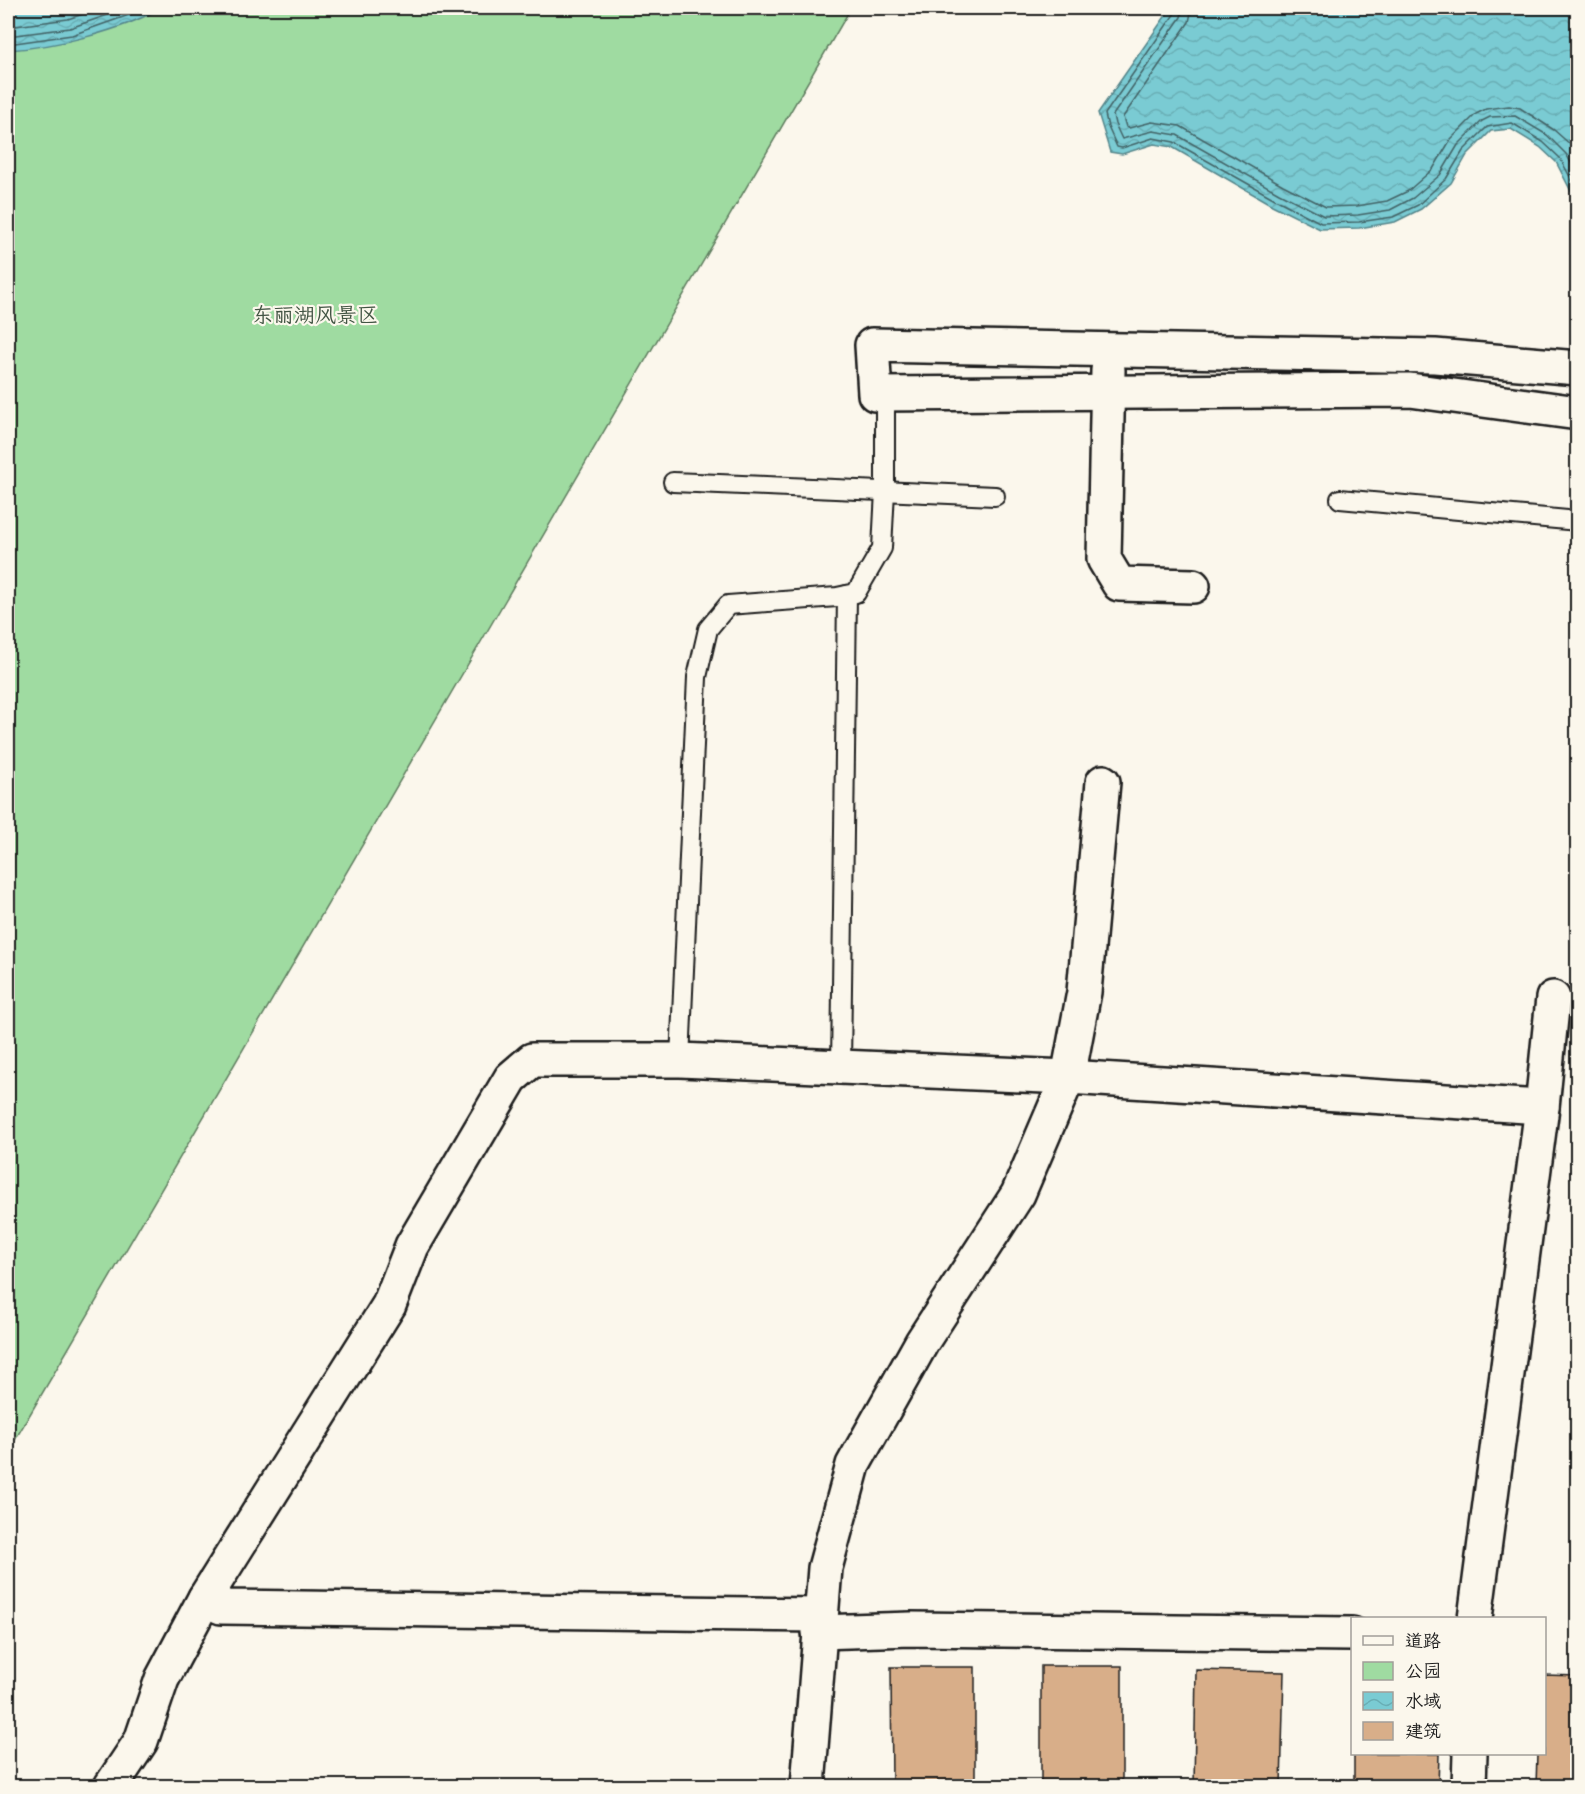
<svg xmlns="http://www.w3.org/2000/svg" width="1585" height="1794" viewBox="0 0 1585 1794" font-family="Mynerve,'LXGW WenKai TC',sans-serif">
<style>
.park{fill:#9fdba1;stroke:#5e7c5e;stroke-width:1.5}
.water{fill:url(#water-waves);stroke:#54858a;stroke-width:1.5}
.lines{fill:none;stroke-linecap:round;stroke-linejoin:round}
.shore{stroke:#426265;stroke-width:1.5}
.building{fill:#d8ae89;stroke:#1c1c1c;stroke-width:1.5}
.service-casing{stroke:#1c1c1c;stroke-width:22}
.minor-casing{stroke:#1c1c1c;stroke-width:38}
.service{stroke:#fbf7ec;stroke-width:18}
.minor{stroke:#fbf7ec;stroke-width:33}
.labels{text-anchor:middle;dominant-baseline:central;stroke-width:4.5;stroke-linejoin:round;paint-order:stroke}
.park-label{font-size:21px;fill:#435544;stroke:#fbf7ec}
</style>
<defs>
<pattern id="water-waves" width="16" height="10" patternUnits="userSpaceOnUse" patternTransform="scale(1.5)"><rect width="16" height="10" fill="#7acbd3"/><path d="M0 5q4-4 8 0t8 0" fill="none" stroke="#69aeb5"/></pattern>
</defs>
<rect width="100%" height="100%" fill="#fbf7ec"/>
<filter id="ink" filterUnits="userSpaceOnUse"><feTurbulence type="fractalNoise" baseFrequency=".0167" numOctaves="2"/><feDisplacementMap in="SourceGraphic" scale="12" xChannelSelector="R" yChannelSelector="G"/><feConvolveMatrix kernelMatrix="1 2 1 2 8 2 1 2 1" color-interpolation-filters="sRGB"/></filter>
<g filter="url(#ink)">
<path class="park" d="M8 8H851L8 1452Z"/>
<g class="water">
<path d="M8 8H161C119 32 55 47 8 50Z"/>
<path d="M1171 8H1577V203L1556 162 1540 147 1511 129 1491 131 1467 155 1451 183 1421 209 1395 222 1359 228 1320 229 1272 205 1172 147 1154 144 1122 154 1110 152 1098 113Z"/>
</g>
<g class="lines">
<g class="shore">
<path d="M1176 8 1175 13 1105 114 1108 127 1117 147 1122 148 1153 138 1174 142 1275 199 1321 223 1359 222 1393 217 1418 205 1446 179 1463 151 1487 127 1512 123 1543 142 1560 158 1578 192"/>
<path d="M1183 8 1181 17 1113 115 1115 124 1122 139 1153 131 1177 135 1279 193 1324 216 1358 215 1390 210 1413 198 1440 175 1458 145 1482 121 1490 117 1515 116 1547 135 1566 154 1578 175"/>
<path d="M1192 8 1189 22 1123 117 1126 127 1129 128 1152 122 1180 126 1283 185 1326 207 1357 206 1387 201 1408 191 1433 169 1451 139 1476 114 1486 109 1509 106 1520 108 1554 130 1572 146 1578 155"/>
<path d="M8 27 68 19 101 8"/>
<path d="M8 36 70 28 128 8"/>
<path d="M8 44 72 35 149 8"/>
</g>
</g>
<g class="building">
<rect x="1041" y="1666" width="81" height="120"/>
<path d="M891 1667H975V1786H892Z"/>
<path d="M1196 1670 1284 1672 1281 1786H1194Z"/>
<path d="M1544 1675 1578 1676V1786H1536L1537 1754H1544Z"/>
<path d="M1354 1754H1439L1438 1786H1354Z"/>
</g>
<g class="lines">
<defs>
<g id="service">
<path d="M673 482 995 496"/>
<path d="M1340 499 1578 521"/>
<path d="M680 1060 697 677 708 629 728 605 837 597 856 593 882 548 885 491V394"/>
<path d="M841 1067 847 595"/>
</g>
<g id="minor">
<path d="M1578 368 1435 356 872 345 875 394 1410 390 1578 413"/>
<path d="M1108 370 1104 559 1119 584 1193 586"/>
<path d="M205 1598 221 1607 820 1615"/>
<path d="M1475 1618 1542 1107 1553 998"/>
<path d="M819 1632 911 1629 1352 1634"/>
<path d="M111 1786 141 1741 162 1679 205 1598 389 1305 412 1246 511 1078 532 1060H680L1068 1077 1542 1107"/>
<path d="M808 1786 825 1568 853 1465 922 1342 1018 1194 1068 1077 1084 992 1103 782"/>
<path d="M1469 1786 1470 1754"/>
</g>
</defs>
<use href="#service" class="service-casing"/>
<use href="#minor" class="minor-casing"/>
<use href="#service" class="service"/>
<use href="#minor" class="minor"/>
</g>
</g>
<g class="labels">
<g class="park-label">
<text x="315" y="316">东丽湖风景区</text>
</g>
</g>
<rect width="1585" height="1794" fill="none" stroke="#fbf7ec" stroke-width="30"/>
<rect x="15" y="15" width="1555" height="1764" fill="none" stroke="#1c1c1c" stroke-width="2" filter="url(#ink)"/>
<rect x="1351" y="1617" width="195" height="138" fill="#fbf7ec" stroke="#a29f99" stroke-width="1.5"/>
<rect x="1363" y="1636" width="30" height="9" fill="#fbf7ec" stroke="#a29f99" stroke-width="1.5"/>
<text x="1405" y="1647" font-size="18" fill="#1c1c1c">道路</text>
<rect x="1363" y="1662" width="30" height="18" fill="#9fdba1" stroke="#a29f99" stroke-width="1.5"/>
<text x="1405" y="1677" font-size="18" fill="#1c1c1c">公园</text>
<rect x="1363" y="1692" width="30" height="18" fill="url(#water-waves)" stroke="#a29f99" stroke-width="1.5"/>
<text x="1405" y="1707" font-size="18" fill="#1c1c1c">水域</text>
<rect x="1363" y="1722" width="30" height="18" fill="#d8ae89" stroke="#a29f99" stroke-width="1.5"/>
<text x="1405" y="1737" font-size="18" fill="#1c1c1c">建筑</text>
</svg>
